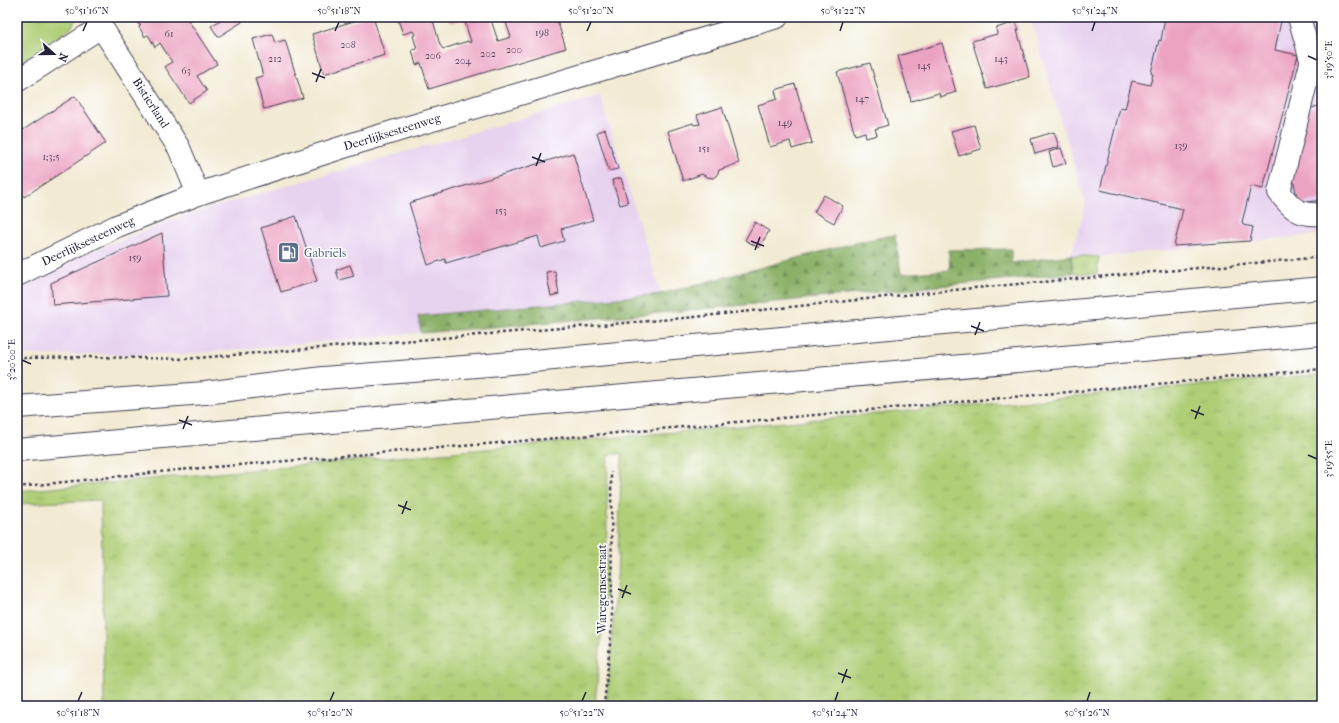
<svg xmlns="http://www.w3.org/2000/svg" width="1339" height="723" viewBox="0 0 1339 723" font-family="'IM FELL French Canon',serif">
<style>
.built{fill:#e7d2ef}
.grass{fill:url(#grass-tufts);stroke:#687858}
.forest{fill:url(#forest-firs);stroke:#566a51}
.park{fill:#afce76;stroke:#687858}
.building{fill:#eca3c2}
.lines{fill:none;stroke-linecap:round;stroke-linejoin:round}
.minor-casing{stroke:#414052;stroke-width:24}
.major-casing{stroke:#414052;stroke-width:24}
.path{stroke:#414052;stroke-width:2.5;stroke-dasharray:3 3;stroke-linecap:butt}
.minor{stroke:#fff;stroke-width:22}
.major{stroke:#fff;stroke-width:22}
.ticks{fill:none;stroke:#22223b;stroke-width:1.5}
.labels{text-anchor:middle;dominant-baseline:central;stroke-width:3;stroke-linejoin:round;paint-order:stroke}
.number-label{font-size:10px;fill:#54425d}
.street-label{font-size:12px;fill:#22223b;stroke:#fff}
.service-label{font-size:12px;fill:#4e5e75;stroke:#fff;text-anchor:start}
.neatline{fill:none;stroke:#22223b;stroke-width:1.5}
.ticks-label{font-size:10px;text-anchor:middle;fill:#22223b}
</style>
<defs>
<pattern id="grass-tufts" width="24" height="20" patternUnits="userSpaceOnUse"><rect width="24" height="20" fill="#afce76"/><path d="M3 7l-1-3M5 7V3M7 7l1-3M15 17l-1-3M17 17v-4M19 17l1-3" fill="none" stroke="#96b167"/></pattern>
<pattern id="forest-firs" width="22" height="20" patternUnits="userSpaceOnUse"><rect width="22" height="20" fill="#8bb167"/><path d="M5 1l3.5 6h-7zM16 11l3.5 6h-7z" fill="#719056"/></pattern>
</defs>
<rect width="100%" height="100%" fill="#fff"/>
<filter id="ink" filterUnits="userSpaceOnUse"><feTurbulence type="fractalNoise" baseFrequency=".025" numOctaves="2"/><feDisplacementMap in="SourceGraphic" scale="8" xChannelSelector="R" yChannelSelector="G"/><feConvolveMatrix kernelMatrix="1 2 1 2 8 2 1 2 1" color-interpolation-filters="sRGB"/></filter>
<filter id="wash" filterUnits="userSpaceOnUse"><feTurbulence type="fractalNoise" baseFrequency=".012" numOctaves="4" result="noise"/><feDisplacementMap in="SourceGraphic" scale="16" xChannelSelector="R" yChannelSelector="G"/><feGaussianBlur stdDeviation="0.9" result="paint"/><feColorMatrix in="noise" values="0 0 0 0 0 0 0 0 0 0 0 0 0 0 0 0 0 1.4 0 .05"/><feComposite in="paint" operator="in"/></filter>
<g filter="url(#wash)">
<rect width="100%" height="100%" fill="#f2ead3"/>
<g class="built">
<path d="M1030 17H1322V234L1099 257 1071 255 1086 205Z"/>
<path d="M600 96 661 294 418 316 421 333 187 354 17 355V290L84 254 186 215Z"/>
</g>
<g class="grass">
<path d="M1071 255 1099 257 1097 274 1073 273Z"/>
<path d="M1322 374V706H606L617 579 622 454H608L606 583 595 706H104L101 500 17 504V491Z"/>
</g>
<path class="forest" d="M895 235 901 274 950 270 949 250 1011 249V263L1071 255 1073 273 682 311 421 333 418 316 661 294 862 241Z"/>
<path class="park" d="M17 17H77L71 28 17 64Z"/>
<g id="blocks">
<g class="building">
<path d="M134 17H186L217 64 197 76 207 91 189 103 165 67 172 62 160 43 155 47 149 36 147 35 145 37 139 27 141 25H139Z"/>
<path d="M225 17H239L242 22 218 37 211 26Z"/>
<path d="M367 17H373L385 55 324 74 312 34Z"/>
<path d="M397 17H432L440 45 443 49 468 41 469 43 471 42 464 19 450 23 448 17H490L498 41 511 37 504 17H556L566 48 429 89 421 63 416 65 412 50 417 49 413 36 415 35 413 31 403 34Z"/>
<path d="M1165 17H1280L1281 21 1275 50 1298 55 1263 189 1251 186 1242 222 1243 225 1253 227 1250 241 1174 246 1183 209 1100 190 1120 108 1125 109 1132 81 1150 85 1153 74 1151 73 1159 40 1161 41Z"/>
<path d="M1016 22 1019 30H1017L1030 77 987 89 972 41 997 34 996 28Z"/>
<path d="M272 34 275 43 285 40 303 98 264 109 255 78 263 76 253 39Z"/>
<path d="M942 43 956 92 940 97 939 93 911 101 898 56Z"/>
<path d="M870 63 888 125 875 129 877 135 866 138 865 132 855 135 837 72Z"/>
<path d="M795 84 812 143 792 149 790 141 770 147 758 105 777 99 775 90Z"/>
<path d="M75 96 106 143 24 197 20 191 17 193V134Z"/>
<path d="M1322 105V200L1298 203 1293 177 1308 109Z"/>
<path d="M722 107 739 163 719 170 717 175 713 178 707 177 702 174 683 181 668 131 693 123 694 125 700 124 697 115Z"/>
<path d="M974 125 981 149 959 156 951 131Z"/>
<path d="M605 129 618 169 609 171 597 132Z"/>
<path d="M1054 132 1059 147 1035 154 1031 139Z"/>
<path d="M1061 148 1066 163 1053 167 1049 152Z"/>
<path d="M573 153 593 220 561 229 564 241 541 248 538 236 446 263 445 259 428 265 409 203Z"/>
<path d="M621 178 628 203 620 205 612 180Z"/>
<path d="M824 195 843 206 834 223 814 212Z"/>
<path d="M296 216 317 281 281 292 261 228Z"/>
<path d="M755 222 769 231 759 248 745 240Z"/>
<path d="M162 233 167 296 53 305 51 283Z"/>
<path d="M350 265 354 276 339 280 336 270Z"/>
<path d="M555 271 559 294 551 296 546 272Z"/>
</g>
</g>
</g>
<g filter="url(#ink)">
<use href="#blocks" fill-opacity="0" stroke="#414052" stroke-width="1"/>
<g class="lines">
<defs>
<g id="minor">
<path d="M95 17 179 148 198 194"/>
<path d="M1299 17 1315 74"/>
<path d="M1312 59 1279 192C1292 209 1299 216 1322 214"/>
<path d="M17 81 101 27"/>
</g>
<g id="major">
<path d="M17 275 117 226 198 194 359 142 777 17"/>
<path d="M17 407 205 393 323 378 489 365 1322 288"/>
<path d="M17 450 1322 334"/>
</g>
</defs>
<use href="#minor" class="minor-casing"/>
<use href="#major" class="major-casing"/>
<g class="path">
<path d="M17 358 95 357 185 359 685 318 952 290 1322 257"/>
<path d="M17 487 178 470 605 434 1322 369"/>
<path d="M604 706 612 623 611 472"/>
</g>
<use href="#minor" class="minor"/>
<use href="#major" class="major"/>
</g>
</g>
<path class="ticks" d="M83 31 87 22M335 31 339 22M587 31 591 22M840 31 843 22M1092 31 1095 22M1308 56 1317 60M312 73 325 78M316 82 321 69M532 157 545 162M536 166 541 153M751 241 764 246M755 250 760 237M971 326 984 331M975 335 980 322M22 360 31 364M1191 410 1204 415M1195 419 1200 406M179 420 192 425M183 429 188 416M1308 455 1317 459M398 505 411 510M402 514 407 501M618 589 631 594M622 598 627 585M838 673 851 678M842 683 847 669M78 701 82 692M330 701 334 692M582 701 586 692M835 701 838 692M1087 701 1090 692"/>
<defs>
<symbol id="fuel-square" viewBox="-11 -11 22 22"><rect x="-9" y="-9" width="18" height="18" rx="4" fill="#5c6f8a" stroke="#fff"/><path d="M-5.5-6h7V0h2V4h1.3V-2.5L3-4.5l.8-.8L6-3V5H2.5V1h-1V6h-7ZM-4.2-4.7v3.2H.2V-4.7Z" fill="#fff"/></symbol>
</defs>
<g fill-rule="evenodd">
<use href="#fuel-square" x="276" y="240" width="25" height="25"/>
</g>
<g class="labels">
<g class="number-label">
<text x="542" y="33">198</text>
<text x="169" y="34">61</text>
<text x="348" y="45">208</text>
<text x="514" y="50">200</text>
<text x="488" y="54">202</text>
<text x="433" y="56">206</text>
<text x="275" y="59">212</text>
<text x="1001" y="59">143</text>
<text x="463" y="61">204</text>
<text x="924" y="66">145</text>
<text x="186" y="71">63</text>
<text x="862" y="99">147</text>
<text x="785" y="123">149</text>
<text x="1181" y="146">139</text>
<text x="704" y="149">151</text>
<text x="51" y="157">1;3;5</text>
<text x="501" y="211">153</text>
<text x="135" y="258">159</text>
</g>
<g class="street-label">
<text transform="translate(151 103) rotate(57)">Bistierland</text>
<text transform="translate(392 132) rotate(-17)">Deerlijksesteenweg</text>
<text transform="translate(88 241) rotate(-25)">Deerlijksesteenweg</text>
<text transform="translate(602 589) rotate(-90)">Waregemsestraat</text>
</g>
<g class="service-label">
<text x="304" y="253">Gabriëls</text>
</g>
</g>
<rect width="1339" height="723" fill="none" stroke="#fff" stroke-width="44"/>
<g transform="translate(54 54) rotate(111)" stroke="#ffffff" stroke-width="3" paint-order="stroke">
<path d="M0-3L7 15L0 10L-7 15Z" fill="#22223b"/>
<text y="-6" font-size="11" font-weight="bold" text-anchor="middle" fill="#22223b">N</text>
</g>
<rect x="22" y="22" width="1295" height="679" class="neatline"/>
<g class="ticks-label">
<text x="87" y="14">50°51'16"N</text>
<text x="339" y="14">50°51'18"N</text>
<text x="591" y="14">50°51'20"N</text>
<text x="843" y="14">50°51'22"N</text>
<text x="1095" y="14">50°51'24"N</text>
<text transform="translate(1328 60) rotate(-90)" y="4">3°19'50"E</text>
<text transform="translate(11 360) rotate(-90)" y="4">3°20'00"E</text>
<text transform="translate(1328 459) rotate(-90)" y="4">3°19'55"E</text>
<text x="78" y="716">50°51'18"N</text>
<text x="330" y="716">50°51'20"N</text>
<text x="582" y="716">50°51'22"N</text>
<text x="835" y="716">50°51'24"N</text>
<text x="1087" y="716">50°51'26"N</text>
</g>
</svg>
